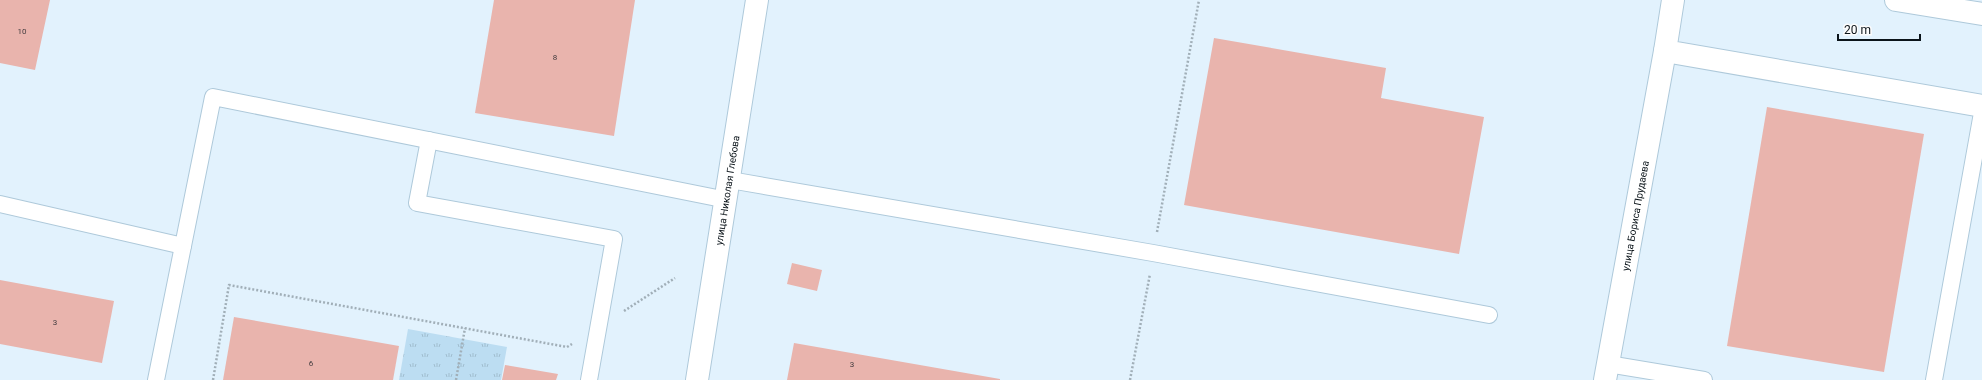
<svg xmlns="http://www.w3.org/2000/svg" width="1982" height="380" viewBox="0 0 1982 380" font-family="Roboto,sans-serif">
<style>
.park{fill:url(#park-tufts)}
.building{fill:#e9b4ad}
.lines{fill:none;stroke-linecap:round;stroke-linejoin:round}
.service-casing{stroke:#aec9da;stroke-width:18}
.minor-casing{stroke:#aec9da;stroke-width:24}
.path{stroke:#a1afb8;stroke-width:2.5;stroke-dasharray:2 2;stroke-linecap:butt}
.service{stroke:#fff;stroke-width:16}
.minor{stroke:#fff;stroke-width:22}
.labels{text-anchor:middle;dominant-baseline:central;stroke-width:3;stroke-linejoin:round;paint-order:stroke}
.number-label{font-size:8px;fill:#423c3f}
.street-label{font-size:10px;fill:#0b141a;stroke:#fcfcfc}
</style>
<defs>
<pattern id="park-tufts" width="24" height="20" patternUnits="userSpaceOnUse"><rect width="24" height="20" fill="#bcddf2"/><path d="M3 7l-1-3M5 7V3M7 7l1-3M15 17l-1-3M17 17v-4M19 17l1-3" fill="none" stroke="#a0bdcf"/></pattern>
</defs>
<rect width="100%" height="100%" fill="#e2f2fd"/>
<path class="park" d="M408 329 507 347 501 380H399Z"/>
<g class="building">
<path d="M0 0H50L35 70 0 63Z"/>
<path d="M494 0H635L614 136 475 113Z"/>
<path d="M1214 38 1386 68 1381 98 1484 117 1459 254 1184 205Z"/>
<path d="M1767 107 1924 134 1884 372 1727 346Z"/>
<path d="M792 263 822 270 817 291 787 284Z"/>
<path d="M0 280 114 301 102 363 0 344Z"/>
<path d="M234 317 399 346 393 380H223Z"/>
<path d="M794 343 1000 379V380H787Z"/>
<path d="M505 365 558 374 556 380H502Z"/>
</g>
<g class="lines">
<defs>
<g id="service">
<path d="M429 140 417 203 614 239 589 380"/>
<path d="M730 180 1153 253 1489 315"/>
<path d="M0 204 183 246"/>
<path d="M1608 364 1704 380"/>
<path d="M156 380 213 97 727 200"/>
<path d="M1934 380 1982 113"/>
</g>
<g id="minor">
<path d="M1673 0 1665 51 1982 106"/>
<path d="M1896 0 1982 14"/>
<path id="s1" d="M697 380 757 0"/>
<path id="s2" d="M1605 380 1665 51"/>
</g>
</defs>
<use href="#service" class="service-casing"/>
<use href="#minor" class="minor-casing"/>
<g class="path">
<path d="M1157 232 1199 0"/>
<path d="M624 311 675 278"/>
<path d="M213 380 229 285 567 347 572 344"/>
<path d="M456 380 465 328"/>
<path d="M1130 380 1150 274"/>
</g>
<use href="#service" class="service"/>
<use href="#minor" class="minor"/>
</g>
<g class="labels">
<g class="number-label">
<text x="22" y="31">10</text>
<text x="555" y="57">8</text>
<text x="55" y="322">3</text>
<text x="311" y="363">6</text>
<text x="852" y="364">3</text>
</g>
<g class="street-label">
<text stroke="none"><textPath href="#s1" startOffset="192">улица Николая Глебова</textPath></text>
<text stroke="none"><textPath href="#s2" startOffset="167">улица Бориса Прудаева</textPath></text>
</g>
</g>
<path d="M1838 34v6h82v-6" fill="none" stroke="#0b141a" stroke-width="2"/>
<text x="1844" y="34" font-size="12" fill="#0b141a" stroke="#fcfcfc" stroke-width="3" paint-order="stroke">20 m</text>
</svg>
